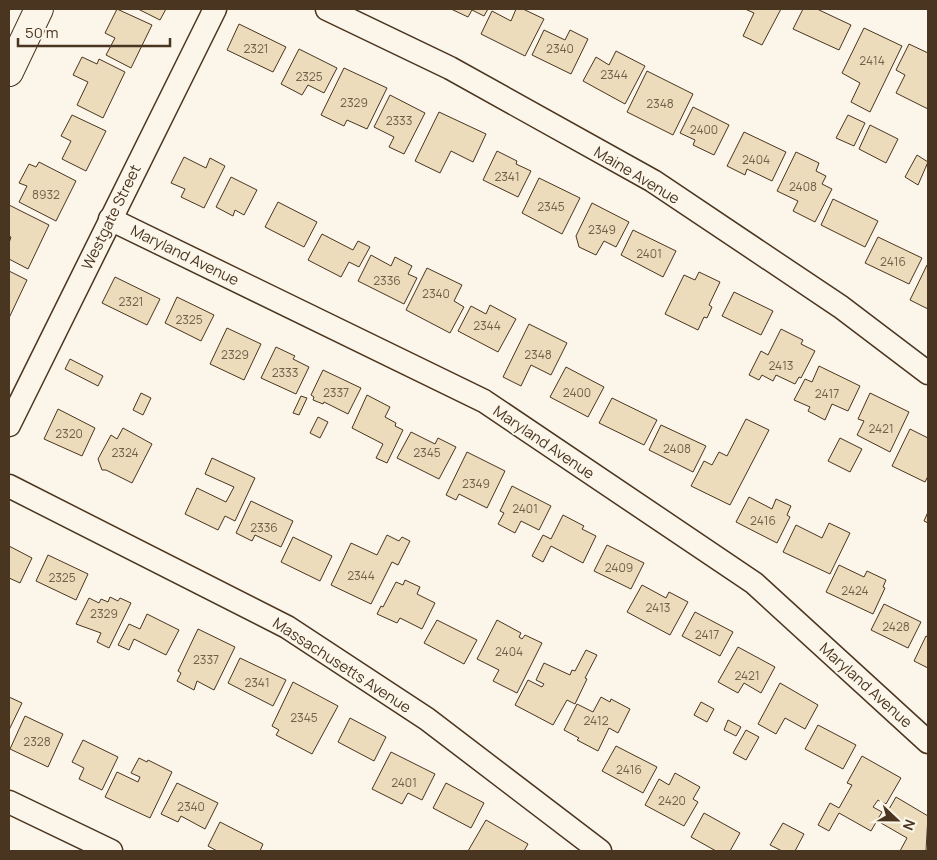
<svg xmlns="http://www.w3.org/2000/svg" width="937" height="860" viewBox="0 0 937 860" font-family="Manrope,sans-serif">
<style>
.building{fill:#ecdcbc;stroke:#4a3520}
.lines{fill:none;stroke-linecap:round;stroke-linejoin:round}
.minor-casing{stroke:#4a3520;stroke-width:25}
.major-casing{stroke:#4a3520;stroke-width:30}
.minor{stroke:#fbf6e9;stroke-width:22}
.major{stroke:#fbf6e9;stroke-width:28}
.labels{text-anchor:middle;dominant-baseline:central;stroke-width:4;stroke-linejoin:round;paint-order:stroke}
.number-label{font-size:12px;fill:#725f47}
.street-label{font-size:15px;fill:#4a3520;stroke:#fbf6e9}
</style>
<rect width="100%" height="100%" fill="#fbf6e9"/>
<g class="building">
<path d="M117 9 152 25 131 68 106 55 115 38 105 33Z"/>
<path d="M138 9H166L160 20Z"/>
<path d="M451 9H488L484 16 472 10 468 17Z"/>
<path d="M516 9H523L544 19 525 56 481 34 492 11 511 21Z"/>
<path d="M745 9H781L762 45 743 36 754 13Z"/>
<path d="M803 9H817L851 25 839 50 793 29Z"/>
<path d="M239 24 286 47 273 72 227 50Z"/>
<path d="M864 28 902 46 870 112 851 102 860 83 842 73Z"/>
<path d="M544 30 565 40 570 30 588 39 571 74 532 55Z"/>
<path d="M909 44 928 53V109L896 93 905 75 896 70Z"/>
<path d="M299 49 337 68 324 93 308 85 302 95 281 84Z"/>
<path d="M616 51 645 66 625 104 583 81 596 57 609 65Z"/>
<path d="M82 57 97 64 99 59 125 72 103 118 77 105 88 82 73 75Z"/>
<path d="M344 68 387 88 367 129 347 120 344 126 321 115Z"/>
<path d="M647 71 693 94 673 135 627 112Z"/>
<path d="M390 95 425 113 404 154 389 147 394 137 374 127Z"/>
<path d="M693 107 729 125 714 155 693 145 695 140 680 133Z"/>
<path d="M439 112 486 134 473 162 451 151 440 173 415 161Z"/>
<path d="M72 115 106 131 86 171 62 159 71 141 61 136Z"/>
<path d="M848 115 865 123 854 146 836 138Z"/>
<path d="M870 125 898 139 886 163 859 149Z"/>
<path d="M744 132 786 152 772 181 747 169 745 175 727 166Z"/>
<path d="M497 151 517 161 516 164 531 171 518 197 483 180Z"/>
<path d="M796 152 819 163 816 171 826 176 822 184 832 189 815 222 793 211 798 201 777 191Z"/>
<path d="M917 155 928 162 918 185 905 177Z"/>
<path d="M184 157 206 168 210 158 225 166 204 208 181 197 185 189 171 183Z"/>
<path d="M39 162 76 181 56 221 19 202 27 186 19 183 29 164 36 167Z"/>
<path d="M231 177 257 190 244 215 235 210 233 216 216 207Z"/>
<path d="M539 178 580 198 562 234 522 213Z"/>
<path d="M833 199 878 221 865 247 821 225Z"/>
<path d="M278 202 317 222 304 247 265 227Z"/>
<path d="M592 203 629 222 616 247 604 241 596 255 579 247 576 236Z"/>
<path d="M9 205 49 225 28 269 9 259V243L11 237 9 236Z"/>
<path d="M633 230 676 251 663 277 621 255Z"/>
<path d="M322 234 353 250 358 241 370 247 359 267 349 262 341 277 308 260Z"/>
<path d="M878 237 922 258 909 284 865 263Z"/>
<path d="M371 255 391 266 395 257 412 266 408 274 417 278 404 304 358 281Z"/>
<path d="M927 265 928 266V309L910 300Z"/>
<path d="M427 268 462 285 454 301 464 307 450 333 406 310Z"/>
<path d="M9 271 27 280 9 318Z"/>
<path d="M699 272 720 282 709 305 712 307 707 318 704 317 698 330 665 314 684 275 695 280Z"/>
<path d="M115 277 160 299 147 325 102 303Z"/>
<path d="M734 292 773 311 761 335 722 316Z"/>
<path d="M177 297 214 315 201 341 165 323Z"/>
<path d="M490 305 516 319 498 352 458 331 471 306 486 314Z"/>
<path d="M529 324 567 343 551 375 531 365 521 386 503 377Z"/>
<path d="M227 328 261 344 244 380 210 364Z"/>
<path d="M781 329 803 340 801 344 815 351 801 378 799 377 795 384 776 375 773 381 762 375 759 380 749 375 761 351 768 355Z"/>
<path d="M276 347 295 356 293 359 309 367 296 394 261 378Z"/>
<path d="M70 359 103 376 98 386 65 369Z"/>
<path d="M819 366 860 386 848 411 832 404 825 420 808 411 810 407 794 400 805 379 812 382Z"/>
<path d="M566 367 604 387 588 417 550 397Z"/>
<path d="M323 370 361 388 348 414 324 402 323 404 313 400 314 397 311 395Z"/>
<path d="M141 393 151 398 143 415 133 410Z"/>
<path d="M870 393 909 412 890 452 857 435 864 421 858 419Z"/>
<path d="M367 395 390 407 385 417 396 423 395 426 403 430 387 463 376 458 383 444 352 428Z"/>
<path d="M301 396 307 398 299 415 293 413Z"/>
<path d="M612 398 657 420 644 445 599 423Z"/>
<path d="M58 409 95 428 82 456 44 439Z"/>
<path d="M318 417 328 422 320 438 310 433Z"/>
<path d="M746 419 769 430 730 505 691 486 704 461 712 465 719 452 727 456Z"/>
<path d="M661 425 706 446 693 472 649 450Z"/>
<path d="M123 428 152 444 132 483 106 470H102L98 459 111 435 117 439Z"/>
<path d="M910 429 928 438V476L925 482 892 466Z"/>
<path d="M411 432 435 444 438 438 456 447 439 479 397 458Z"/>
<path d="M840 438 862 449 850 472 828 461Z"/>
<path d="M467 452 505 471 487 508 459 494 456 500 446 495Z"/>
<path d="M212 458 255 478 235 521 225 516 218 530 185 514 197 488 226 502 234 487 205 474Z"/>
<path d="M512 486 551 506 539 530 521 521 515 533 498 524 504 513 500 511Z"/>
<path d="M749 497 772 509 776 499 791 506 787 515 790 517 777 543 736 522Z"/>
<path d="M251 501 293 521 281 547 255 535 252 541 236 533Z"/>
<path d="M928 512V523L924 521Z"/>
<path d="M563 515 584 526 582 529 596 536 583 563 551 546 543 562 532 556 543 535 551 539Z"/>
<path d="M829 523 850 533 830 574 783 552 796 525 822 538Z"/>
<path d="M387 535 399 541 402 537 410 541 398 565 392 562 371 604 331 585 351 543 377 555Z"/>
<path d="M293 537 332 556 320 581 281 562Z"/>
<path d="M607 545 644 563 631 589 594 571Z"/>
<path d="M9 546 32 558 20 583 9 578Z"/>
<path d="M48 555 88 574 76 600 36 581Z"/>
<path d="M839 565 864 577 867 571 886 580 883 587 885 588 873 614 826 592Z"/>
<path d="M405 580 420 587 417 594 435 603 422 629 400 618 397 623 377 614 381 606 383 607 396 582 403 585Z"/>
<path d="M642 585 666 598 669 592 688 602 670 635 627 612Z"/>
<path d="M110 597 118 601 120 598 131 603 109 648 97 642 101 633 76 624 89 598 99 603 101 599 108 602Z"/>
<path d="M884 604 921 622 908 648 871 630Z"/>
<path d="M695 612 733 632 720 656 682 636Z"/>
<path d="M147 614 179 630 166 655 134 639 129 650 118 645 129 624 140 629Z"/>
<path d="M437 620 477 640 464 664 424 643Z"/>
<path d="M497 620 521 633 519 637 522 639 525 635 542 643 517 693 493 681 499 670 477 659Z"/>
<path d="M198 629 235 647 214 690 197 681 194 690 177 681 181 673 178 671Z"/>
<path d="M926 636 928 637V668L914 661Z"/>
<path d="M738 647 775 667 761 693 744 683 738 693 718 682Z"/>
<path d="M586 650 597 655 585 678 587 679 575 704 567 700 553 725 515 705 528 680 542 687 544 684 536 680 544 663 570 675 572 670 575 671Z"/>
<path d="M240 658 286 680 273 706 228 683Z"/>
<path d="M293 682 338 706 312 754 276 735 279 730 272 726Z"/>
<path d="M780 683 818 705 805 729 785 718 776 734 758 724Z"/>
<path d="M9 697 22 703 9 730Z"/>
<path d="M601 697 610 702 611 699 630 709 618 733 609 728 598 751 577 740 579 738 564 730 577 704 593 712Z"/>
<path d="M701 702 714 709 707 722 694 715Z"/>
<path d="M25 716 63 734 48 767 10 749Z"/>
<path d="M350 718 386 737 374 761 338 742Z"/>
<path d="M728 720 741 727 736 736 724 730Z"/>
<path d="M818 725 856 745 843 769 805 749Z"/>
<path d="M746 730 759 737 746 760 733 753Z"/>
<path d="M83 740 118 757 102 790 79 779 84 768 72 762Z"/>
<path d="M616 746 657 767 643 793 602 771Z"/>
<path d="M391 752 435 774 422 800 408 793 402 804 372 789Z"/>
<path d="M862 756 901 778 886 804 878 800 873 807 882 812 871 831 839 813 829 831 818 825 830 803 839 808 852 785 847 783Z"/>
<path d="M139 758 147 762 148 760 172 772 150 818 105 797 117 772 138 782 140 777 131 773Z"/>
<path d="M675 773 700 787 693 799 698 802 684 826 645 805 659 779 669 785Z"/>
<path d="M177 783 218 803 205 829 181 816 178 822 161 814Z"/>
<path d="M446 783 484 803 471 828 433 808Z"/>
<path d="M896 797 928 816 926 851H900L907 838 881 823Z"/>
<path d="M704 813 740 833 730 851H716L691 837Z"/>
<path d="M486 820 528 844 524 851H468Z"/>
<path d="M220 822 263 844 260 851H217L208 846Z"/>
<path d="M783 823 804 834 795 851H782L770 845Z"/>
</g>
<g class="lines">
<defs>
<g id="minor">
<path d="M327 9 450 68 653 181 841 307 928 373"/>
<path d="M110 219 484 401 754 583 928 742"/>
<path d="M9 425 215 9"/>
<path d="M9 486 287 627 427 719 600 851"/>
<path d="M9 802 111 851"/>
</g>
<path id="major" d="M9 72 39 9"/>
</defs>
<use href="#minor" class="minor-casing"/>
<use href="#major" class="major-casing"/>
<use href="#minor" class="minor"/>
<use href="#major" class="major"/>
</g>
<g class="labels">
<g class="number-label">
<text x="256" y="48">2321</text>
<text x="560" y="48">2340</text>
<text x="872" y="60">2414</text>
<text x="614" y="74">2344</text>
<text x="309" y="76">2325</text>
<text x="354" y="102">2329</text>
<text x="660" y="103">2348</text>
<text x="399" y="120">2333</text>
<text x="704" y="129">2400</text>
<text x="756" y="159">2404</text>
<text x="507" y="176">2341</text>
<text x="803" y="186">2408</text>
<text x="46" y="194">8932</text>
<text x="551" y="206">2345</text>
<text x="602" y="229">2349</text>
<text x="649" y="253">2401</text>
<text x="893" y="261">2416</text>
<text x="387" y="280">2336</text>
<text x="436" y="293">2340</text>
<text x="131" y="301">2321</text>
<text x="189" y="319">2325</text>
<text x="487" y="325">2344</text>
<text x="235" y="354">2329</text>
<text x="538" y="354">2348</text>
<text x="781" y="365">2413</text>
<text x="285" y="372">2333</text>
<text x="336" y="392">2337</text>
<text x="577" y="392">2400</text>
<text x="827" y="393">2417</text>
<text x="881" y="428">2421</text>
<text x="69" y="433">2320</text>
<text x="677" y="448">2408</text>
<text x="125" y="452">2324</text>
<text x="427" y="452">2345</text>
<text x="476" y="483">2349</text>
<text x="525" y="508">2401</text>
<text x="763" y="520">2416</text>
<text x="264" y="527">2336</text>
<text x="619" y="567">2409</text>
<text x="361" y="575">2344</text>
<text x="62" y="577">2325</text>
<text x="855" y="590">2424</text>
<text x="658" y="607">2413</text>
<text x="104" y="613">2329</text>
<text x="896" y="626">2428</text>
<text x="707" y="634">2417</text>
<text x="509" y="651">2404</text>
<text x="206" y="659">2337</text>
<text x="747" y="675">2421</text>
<text x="257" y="682">2341</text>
<text x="304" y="717">2345</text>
<text x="596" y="720">2412</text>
<text x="37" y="741">2328</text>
<text x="629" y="769">2416</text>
<text x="404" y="782">2401</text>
<text x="672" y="800">2420</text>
<text x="191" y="806">2340</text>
</g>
<g class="street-label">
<text transform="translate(637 175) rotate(31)">Maine Avenue</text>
<text transform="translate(111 217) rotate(-64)">Westgate Street</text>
<text transform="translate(185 255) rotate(26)">Maryland Avenue</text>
<text transform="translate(544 442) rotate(34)">Maryland Avenue</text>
<text transform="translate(342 665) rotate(33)">Massachusetts Avenue</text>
<text transform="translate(866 685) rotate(42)">Maryland Avenue</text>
</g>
</g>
<rect width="937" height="860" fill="none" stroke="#4a3520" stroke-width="20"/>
<g transform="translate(897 820) rotate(112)" stroke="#fbf6e9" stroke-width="4" paint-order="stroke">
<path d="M0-4L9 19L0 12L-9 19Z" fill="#4a3520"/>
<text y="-8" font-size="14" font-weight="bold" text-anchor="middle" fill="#4a3520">N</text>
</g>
<path d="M18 38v8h152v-8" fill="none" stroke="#4a3520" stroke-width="2.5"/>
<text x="25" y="38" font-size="15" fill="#4a3520" stroke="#fbf6e9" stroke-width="4" paint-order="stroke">50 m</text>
</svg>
